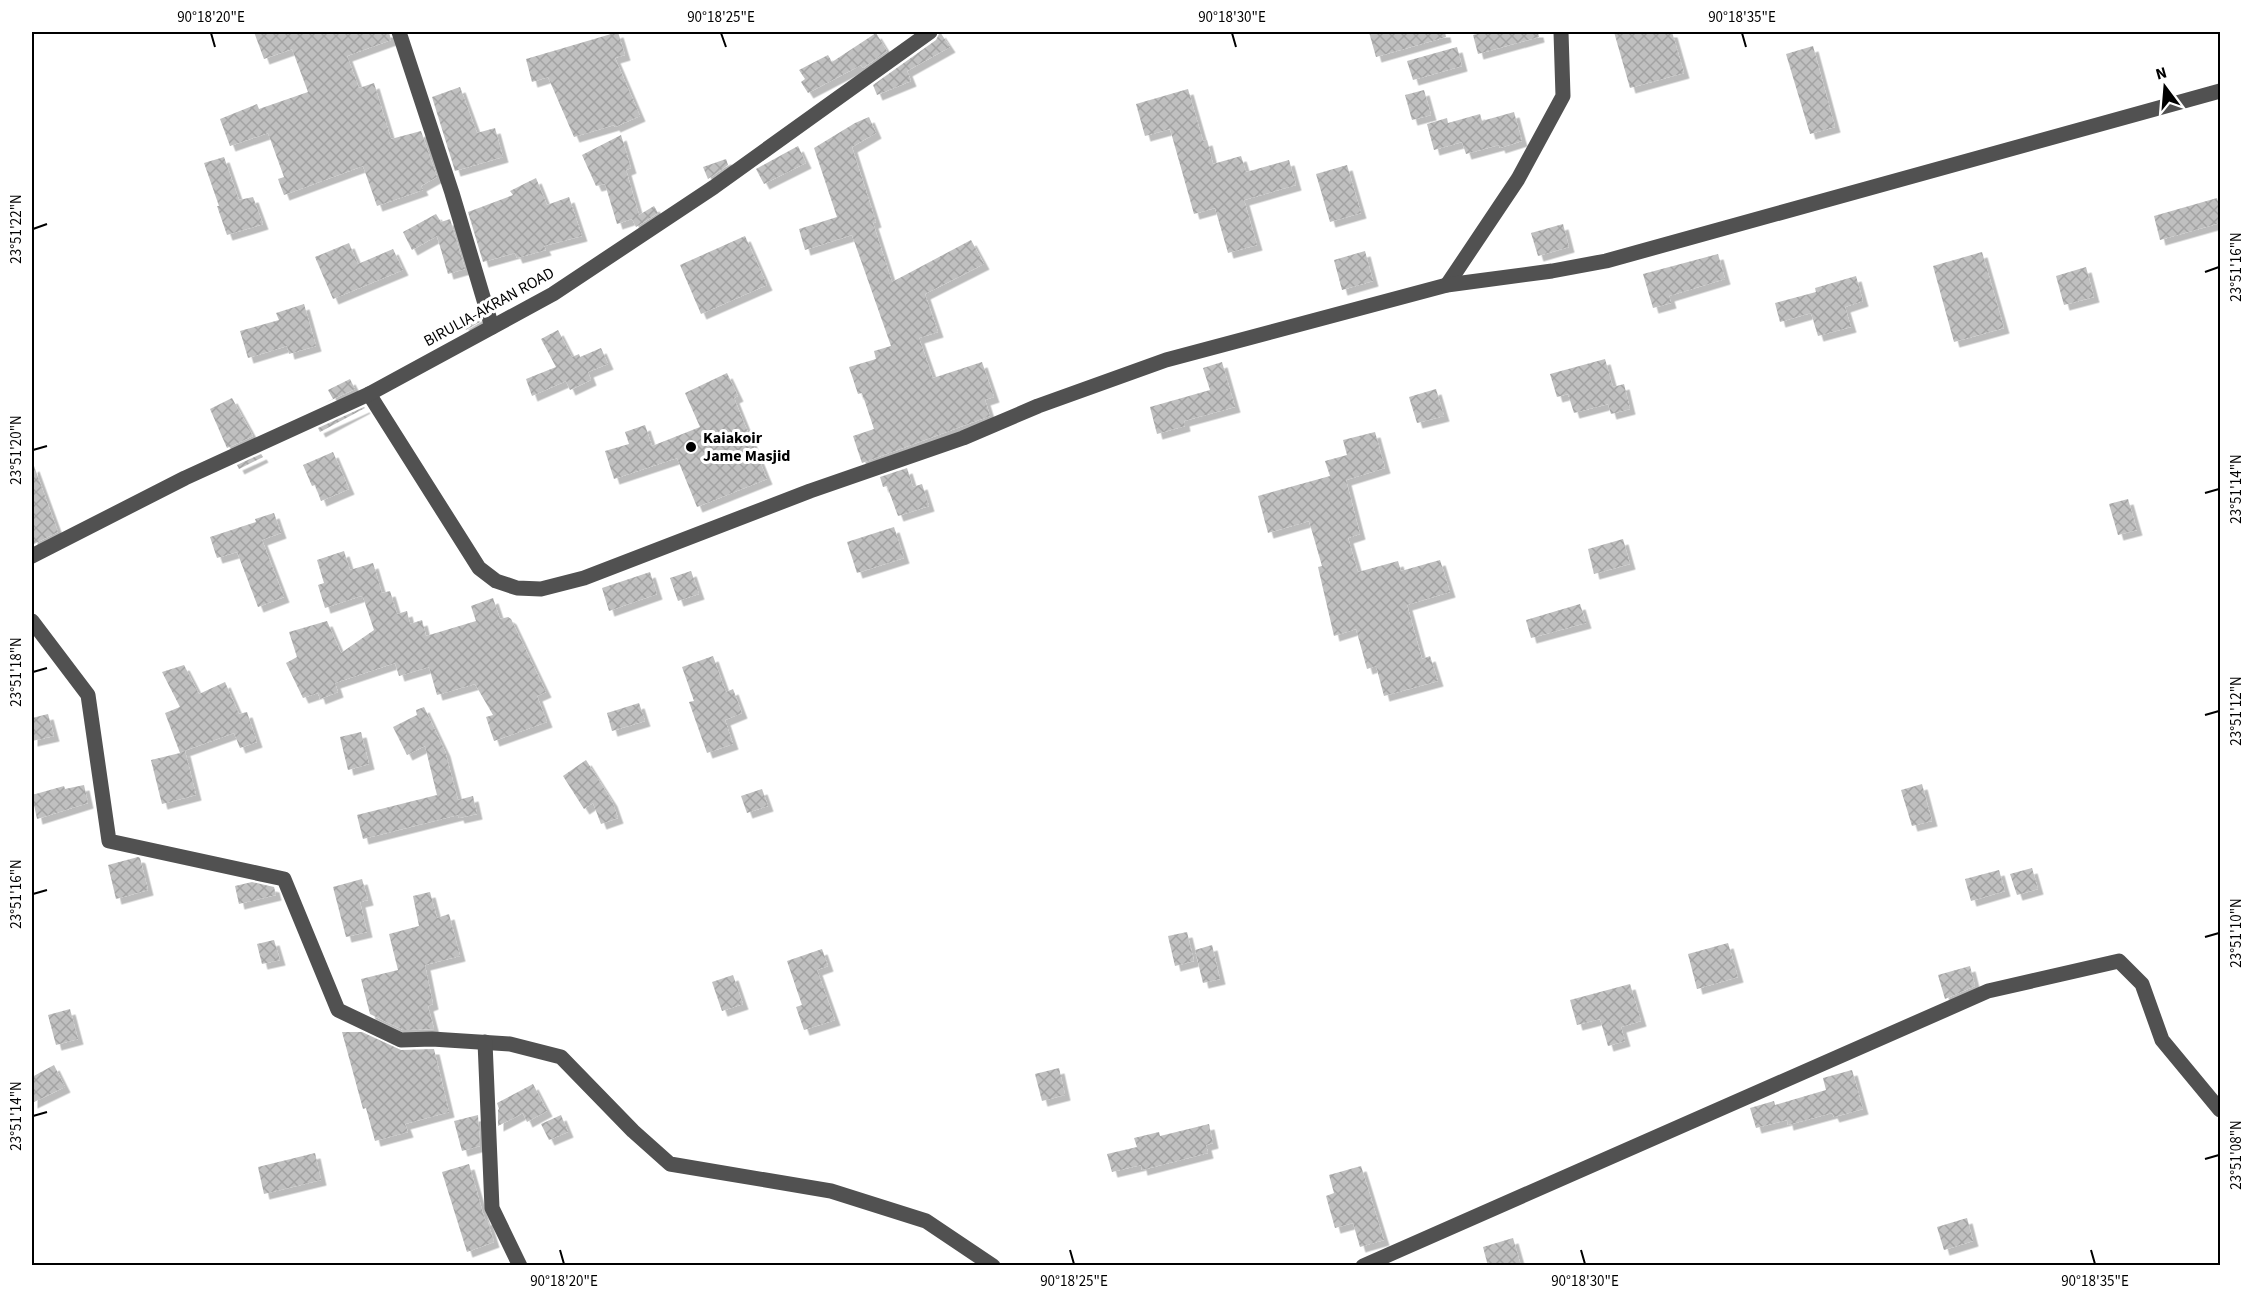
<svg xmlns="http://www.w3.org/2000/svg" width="2252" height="1297" viewBox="0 0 2252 1297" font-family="'Source Sans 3',sans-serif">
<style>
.building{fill:url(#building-cross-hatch);filter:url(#shadow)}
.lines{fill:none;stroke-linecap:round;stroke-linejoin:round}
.minor{stroke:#515151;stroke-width:15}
.ticks{fill:none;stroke:#000;stroke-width:2}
.poi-dot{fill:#000;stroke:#fff;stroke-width:2}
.labels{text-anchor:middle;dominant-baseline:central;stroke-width:6;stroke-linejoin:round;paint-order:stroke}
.street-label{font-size:16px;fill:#000;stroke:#fff}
.poi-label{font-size:16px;font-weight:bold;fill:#000;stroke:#fff;text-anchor:start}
.neatline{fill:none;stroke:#000;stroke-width:2}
.ticks-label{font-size:15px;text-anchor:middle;fill:#000}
</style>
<defs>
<pattern id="building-cross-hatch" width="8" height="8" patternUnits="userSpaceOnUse" patternTransform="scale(1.5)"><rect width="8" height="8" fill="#c0c0c0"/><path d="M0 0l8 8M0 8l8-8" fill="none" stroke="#a3a3a3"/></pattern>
<filter id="shadow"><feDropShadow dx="5.5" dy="5.5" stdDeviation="0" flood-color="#0004"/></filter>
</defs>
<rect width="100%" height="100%" fill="#fff"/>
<g class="building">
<path d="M254 32H389L391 40 347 56 359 88 374 83 391 139 421 131 437 177 421 186 423 190 377 206 363 166 284 195 278 179 284 177 268 133 230 146 220 119 257 104 259 109 308 92 292 49 264 59Z"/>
<path d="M618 32 625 55 615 58 640 116 615 127 614 125 574 137 548 77 532 82 526 59Z"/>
<path d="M940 32 950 47 907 71 911 81 877 95 873 85 936 40Z"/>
<path d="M1369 32H1445L1446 37 1376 57Z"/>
<path d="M1486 32H1538L1539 37 1478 54 1473 35Z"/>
<path d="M1614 32H1672L1684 73 1630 88Z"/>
<path d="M876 33 887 51 863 68 861 65 808 93 801 82 805 79 799 70 828 55 832 62Z"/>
<path d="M1813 46 1835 127 1810 134 1786 54Z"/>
<path d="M1457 47 1462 66 1413 80 1407 61Z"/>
<path d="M460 87 477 133 495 128 503 157 455 171 432 97Z"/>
<path d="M1188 89 1203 141 1207 140 1213 164 1241 156 1246 172 1289 160 1296 185 1244 200 1257 245 1228 253 1215 208 1194 214 1170 129 1145 136 1136 104Z"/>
<path d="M1424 90 1431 115 1412 120 1405 95Z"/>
<path d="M1514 112 1522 141 1500 148 1499 145 1466 154 1462 142 1434 150 1427 124 1447 118 1448 123 1480 114 1482 121Z"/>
<path d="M869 117 876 133 852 147 876 222 873 223 892 282 971 240 984 264 925 294 938 332 919 338 933 378 982 362 994 397 985 400 990 416 862 463 853 436 874 429 862 393 858 394 849 367 876 359 874 351 891 346 852 235 805 250 799 229 837 217 814 148 855 123Z"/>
<path d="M621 135 631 168 626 170 639 215 654 206 658 213 636 227 632 219 617 224 605 184 596 186 582 155Z"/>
<path d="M798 146 806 163 764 184 756 169Z"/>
<path d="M224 157 239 200 253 197 263 224 227 235 217 206H219L204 163Z"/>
<path d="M726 159 728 165 708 179 703 167Z"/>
<path d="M1347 165 1361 213 1330 222 1316 174Z"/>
<path d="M536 178 547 205 569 197 582 236 544 246 546 250 517 258 515 253 483 262 468 212 513 195 510 191Z"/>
<path d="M2217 198 2220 210V223L2160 240 2154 216Z"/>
<path d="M436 214 441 222 450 219 465 269 448 274 437 236 412 250 403 232Z"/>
<path d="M1563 224 1569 247 1538 256 1531 233Z"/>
<path d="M745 236 767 285 701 314 680 265Z"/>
<path d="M349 243 358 264 393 249 403 270 333 299 315 257Z"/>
<path d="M1365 251 1373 281 1342 290 1334 260Z"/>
<path d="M1982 252 2004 328 1954 342 1933 266Z"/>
<path d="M1718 254 1725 279 1669 296 1671 303 1653 308 1643 274Z"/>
<path d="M2086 267 2094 297 2064 305 2056 276Z"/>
<path d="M1856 276 1863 301 1845 307 1851 327 1818 336 1811 313 1780 322 1775 303 1816 292 1815 288Z"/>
<path d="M304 304 316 346 289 354 287 346 248 358 240 331 279 320 276 313Z"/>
<path d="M478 315 480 322 466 330 463 324Z"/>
<path d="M558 330 572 357 579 354 580 357 601 348 608 364 588 372 591 380 570 390 566 381 532 396 526 379 556 367 541 339Z"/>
<path d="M1605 359 1613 387 1624 384 1630 409 1611 414 1608 404 1574 413 1568 394 1557 397 1550 374Z"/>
<path d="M1222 362 1235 407 1184 421 1185 426 1157 434 1150 407 1210 390 1203 368Z"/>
<path d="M727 373 738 396 734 398 767 479 697 507 677 458 614 479 605 451 629 444 625 432 645 425 652 446 700 427 685 393Z"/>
<path d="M350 379 355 389 325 403 333 399 328 390Z"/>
<path d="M1436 389 1444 416 1417 423 1409 397Z"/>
<path d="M232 398 253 436 227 448 210 409Z"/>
<path d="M364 407 365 408 320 432 318 428Z"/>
<path d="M1375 432 1385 468 1346 480 1360 534 1348 538 1358 572 1398 561 1401 571 1440 560 1450 592 1407 605 1422 659 1430 656 1438 681 1384 696 1376 666 1367 669 1356 629 1334 636 1318 567 1322 566 1309 521 1268 533 1258 496 1330 476 1325 461 1347 455 1343 440Z"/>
<path d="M333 452 349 489 321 501 315 485 312 486 303 465Z"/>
<path d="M261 454 263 457 239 469 237 465Z"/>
<path d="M34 466 58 532 32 545V467Z"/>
<path d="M907 468 913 487 922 484 929 506 898 516 887 486 883 487 880 477Z"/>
<path d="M2128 499 2137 530 2118 535 2109 504Z"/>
<path d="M274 513 281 533 262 540 284 597 258 607 237 552 217 558 210 537 256 522 255 519Z"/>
<path d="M894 527 904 558 857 573 847 542Z"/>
<path d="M1623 539 1630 564 1594 574 1588 549Z"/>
<path d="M344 551 350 570 373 563 382 593 390 591 397 614 407 611 410 624 422 620 426 636 476 621 471 606 493 598 500 619 508 617 511 619 546 692 537 696 547 722 494 741 486 717 493 715 475 684 437 695 429 667 399 676 395 663 335 683 338 692 320 699 318 693 303 698 286 663 297 657 289 632 327 621 341 653 374 630 363 597 361 596 325 608 318 585 324 583 317 560Z"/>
<path d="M691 571 699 594 678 601 670 578Z"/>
<path d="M650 572 657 594 609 611 602 588Z"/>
<path d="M1580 604 1586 623 1531 638 1526 620Z"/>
<path d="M713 656 726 692 733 689 742 713 725 720 733 744 707 753 689 702 694 701 682 667Z"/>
<path d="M184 665 199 694 225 682 239 714 247 712 257 742 240 748 234 733 181 752 185 751 196 795 162 804 151 760 180 753 165 713 180 707 162 672Z"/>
<path d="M639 703 645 721 612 731 607 713Z"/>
<path d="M424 707 445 751 458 800 473 796 477 814 459 818 458 815 363 839 357 815 437 795 425 746 407 755 393 727 417 715 416 710Z"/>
<path d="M48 714 54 736 32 741V718Z"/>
<path d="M361 732 369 764 348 770 340 737Z"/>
<path d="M586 760 612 801 618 818 601 824 593 803 584 809 563 776Z"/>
<path d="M1922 784 1932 821 1912 826 1901 790Z"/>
<path d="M84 785 88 803 37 819 32 795 64 786 65 789Z"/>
<path d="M762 789 768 806 747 813 741 796Z"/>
<path d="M138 857 140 858 148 890 116 899 108 865Z"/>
<path d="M2032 868 2038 889 2017 895 2010 874Z"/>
<path d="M1999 870 2005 891 1971 901 1965 879Z"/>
<path d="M362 879 368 900 360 902 367 932 346 937 333 887Z"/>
<path d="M252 882 274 887 276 895 239 904 235 886Z"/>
<path d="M430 892 437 918 449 914 460 956 425 965 433 1004 428 1006 434 1029 403 1030 370 1014 361 979 398 970 389 934 419 926 413 896Z"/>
<path d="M1187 932 1194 961 1175 966 1168 936Z"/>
<path d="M274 940 280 960 262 964 257 944Z"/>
<path d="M1728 943 1738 977 1697 989 1688 954Z"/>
<path d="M1212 945 1220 979 1203 983 1195 950Z"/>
<path d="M822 949 828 966 817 970 835 1020 804 1030 796 1007 802 1005 787 961Z"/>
<path d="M1970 966 1975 986 1945 999 1938 975Z"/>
<path d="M733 975 743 1004 722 1011 712 982Z"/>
<path d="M1630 984 1641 1021 1621 1027 1625 1041 1608 1046 1600 1019 1577 1025 1570 1000Z"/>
<path d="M70 1009 78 1039 56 1045 48 1015Z"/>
<path d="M342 1032H362L401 1050 434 1049 449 1112 405 1124 408 1132 375 1141 366 1108 363 1109Z"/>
<path d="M54 1065 65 1087 32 1103V1077Z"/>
<path d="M1059 1068 1065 1095 1042 1101 1035 1074Z"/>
<path d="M1852 1070 1863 1109 1834 1117 1832 1113 1788 1125 1787 1120 1756 1128 1750 1108 1774 1101 1775 1105 1826 1090 1823 1078Z"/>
<path d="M533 1084 547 1111 527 1122 523 1113 498 1126V1110L499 1109 497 1103Z"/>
<path d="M478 1115 480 1146 462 1151 454 1121Z"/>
<path d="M561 1115 568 1132 549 1140 541 1124Z"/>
<path d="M1209 1124 1213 1143 1206 1145 1208 1153 1142 1170 1141 1165 1112 1172 1107 1154 1137 1147 1134 1138 1159 1132 1160 1136Z"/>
<path d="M315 1153 321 1180 264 1194 258 1167Z"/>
<path d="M469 1164 485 1220 487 1219 494 1242 467 1252 442 1172Z"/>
<path d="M1361 1166 1384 1240 1360 1247 1353 1223 1335 1228 1326 1196 1334 1193 1329 1175Z"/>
<path d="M1967 1218 1973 1241 1944 1250 1937 1227Z"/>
<path d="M1513 1238 1521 1266H1488L1483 1247Z"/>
</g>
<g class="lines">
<g class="minor">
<path d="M399 32 452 193 492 327"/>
<path d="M1447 285 1518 179 1563 96 1561 32"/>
<path d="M369 394 479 568 496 581 517 588 541 589 584 578 810 491 963 438 1038 406 1166 360 1447 285 1552 271 1606 261 2220 91"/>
<path d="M32 556 185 478 369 394 553 294 714 187 930 32"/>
<path d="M32 621 88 695 109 841 284 879 338 1010 401 1040 432 1039 510 1044 561 1057 633 1131 670 1164 831 1191 926 1221 993 1266"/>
<path d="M485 1042 492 1208 520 1266"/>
<path d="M1363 1266 1988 991 2119 961 2142 984 2162 1040 2220 1110"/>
</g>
</g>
<path class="ticks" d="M211 33 215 47M721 33 726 47M1232 33 1236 47M1742 33 1746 47M33 229 47 224M2205 272 2219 267M33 450 47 446M2205 493 2219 489M33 672 47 668M2205 715 2219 711M33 894 47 890M2205 937 2219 933M33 1116 47 1112M2205 1159 2219 1155M560 1250 564 1264M1070 1250 1074 1264M1581 1250 1585 1264M2091 1250 2095 1264"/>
<circle class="poi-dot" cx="691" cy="447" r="6"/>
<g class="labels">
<g class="street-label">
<text transform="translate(489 307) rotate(-29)">BIRULIA-AKRAN ROAD</text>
</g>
<g class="poi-label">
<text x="703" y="438">Kaiakoir<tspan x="703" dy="18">Jame Masjid</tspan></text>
</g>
</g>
<rect width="2252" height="1297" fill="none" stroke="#ffffff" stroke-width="66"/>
<g transform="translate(2165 87) rotate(344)" stroke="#ffffff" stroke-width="4.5" paint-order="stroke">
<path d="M0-4.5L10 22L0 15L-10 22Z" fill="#000000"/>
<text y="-9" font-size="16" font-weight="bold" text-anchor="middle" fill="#000000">N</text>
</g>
<rect x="33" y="33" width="2186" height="1231" class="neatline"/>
<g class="ticks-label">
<text x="211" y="22">90°18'20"E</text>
<text x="721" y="22">90°18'25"E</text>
<text x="1232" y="22">90°18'30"E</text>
<text x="1742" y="22">90°18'35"E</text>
<text transform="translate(16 229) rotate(-90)" y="5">23°51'22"N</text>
<text transform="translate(2236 267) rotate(-90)" y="5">23°51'16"N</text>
<text transform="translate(16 450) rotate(-90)" y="5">23°51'20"N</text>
<text transform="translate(2236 489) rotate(-90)" y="5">23°51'14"N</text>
<text transform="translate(16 672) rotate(-90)" y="5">23°51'18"N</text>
<text transform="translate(2236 711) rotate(-90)" y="5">23°51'12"N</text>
<text transform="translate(16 894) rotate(-90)" y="5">23°51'16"N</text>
<text transform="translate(2236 933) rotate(-90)" y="5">23°51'10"N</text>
<text transform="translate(16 1116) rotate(-90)" y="5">23°51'14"N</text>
<text transform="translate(2236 1155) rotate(-90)" y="5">23°51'08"N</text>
<text x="564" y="1286">90°18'20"E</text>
<text x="1074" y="1286">90°18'25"E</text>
<text x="1585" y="1286">90°18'30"E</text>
<text x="2095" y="1286">90°18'35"E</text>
</g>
</svg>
